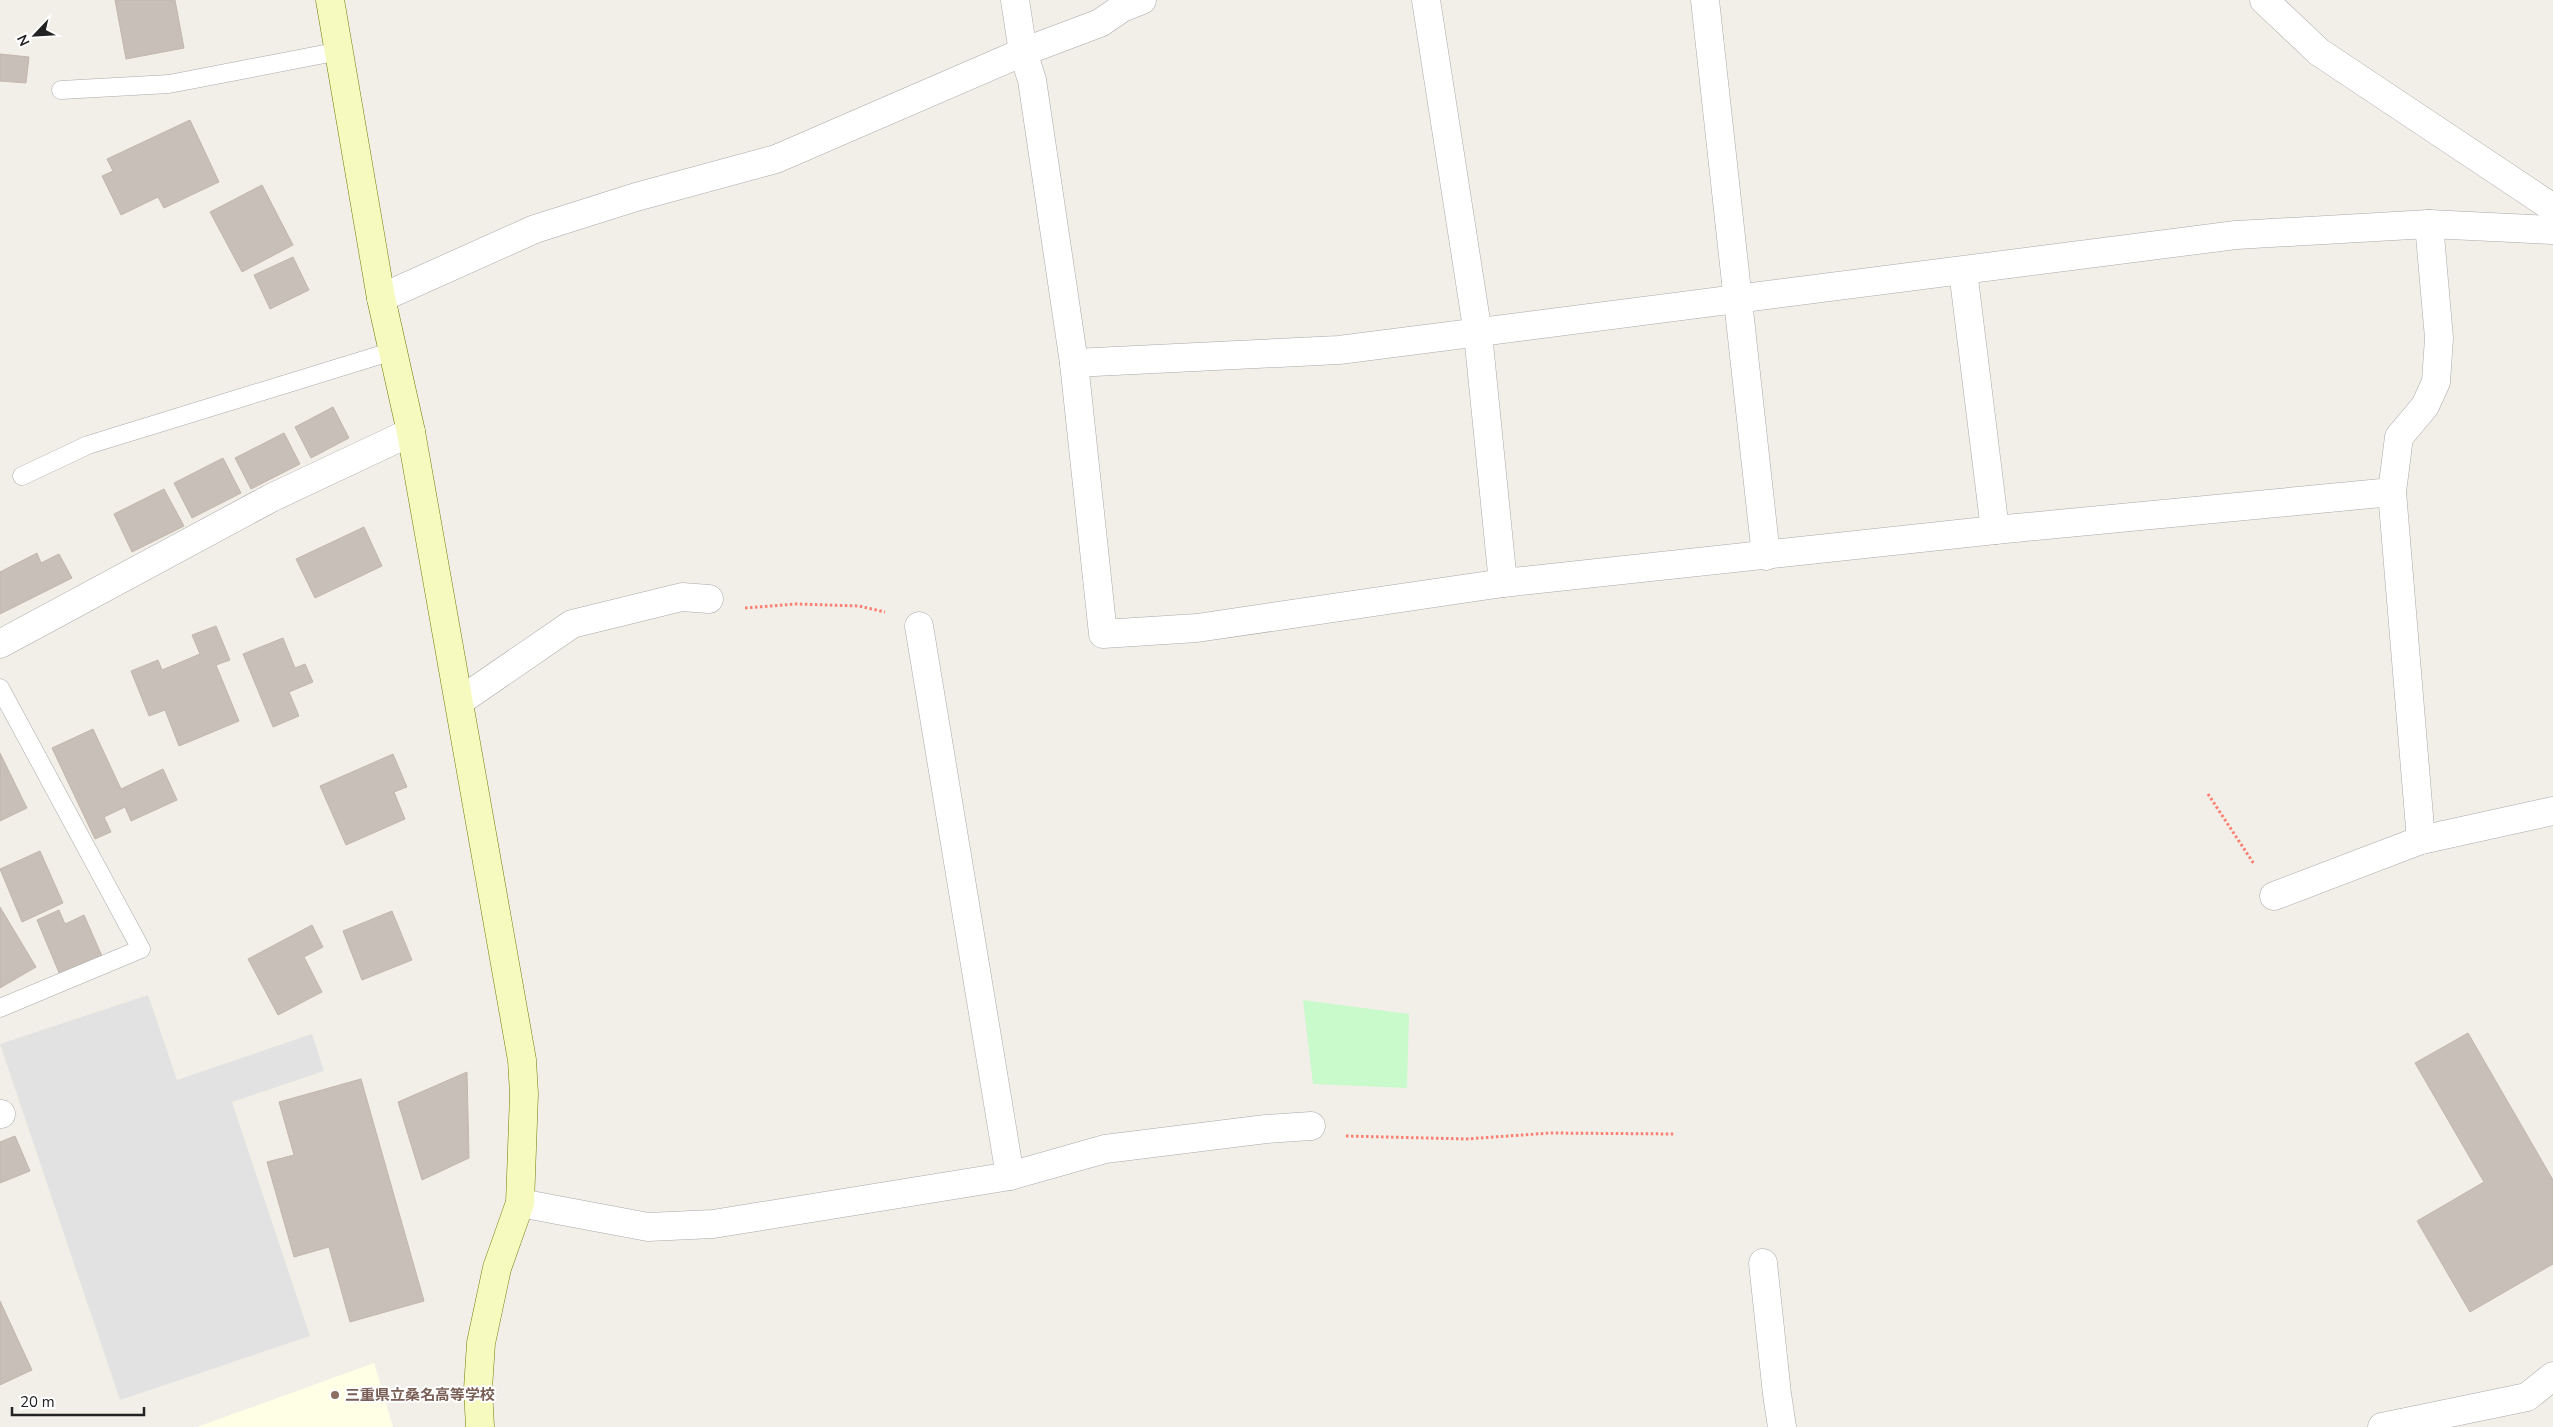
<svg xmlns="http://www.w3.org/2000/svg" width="2553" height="1427" viewBox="0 0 2553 1427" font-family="'Nunito Sans','Noto Sans JP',sans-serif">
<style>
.education{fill:#ffffe5}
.park{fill:#c8facc}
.parking{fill:#e2e2e2}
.building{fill:#c7bfb8;stroke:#c4b6ab}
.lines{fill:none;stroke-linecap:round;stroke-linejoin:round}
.lane-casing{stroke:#a9a9a9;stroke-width:19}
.street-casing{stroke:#a9a9a9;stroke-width:29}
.secondary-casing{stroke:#707d05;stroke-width:29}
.path{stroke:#fa8072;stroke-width:3;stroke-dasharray:2.5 2.5;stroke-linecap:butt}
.lane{stroke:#fff;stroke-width:18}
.street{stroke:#fff;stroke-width:28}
.secondary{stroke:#f7fabf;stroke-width:28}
.education-dot{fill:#8d6e63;stroke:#fff;stroke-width:2}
.labels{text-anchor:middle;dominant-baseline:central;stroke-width:4;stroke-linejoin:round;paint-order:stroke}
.education-label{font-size:15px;font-weight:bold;fill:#785e54;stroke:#fff;text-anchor:start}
</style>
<rect width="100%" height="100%" fill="#f2efe9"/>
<path class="education" d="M374 1363 393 1427H197Z"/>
<path class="park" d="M1303 1000 1409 1014 1407 1088 1313 1084Z"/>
<path class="parking" d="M148 995 177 1080 312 1034 324 1071 232 1102 310 1336 120 1400 0 1044Z"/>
<g class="building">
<path d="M115 0H175L184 48 126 59Z"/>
<path d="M0 54 29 57 26 83 0 81Z"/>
<path d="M190 120 219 182 164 208 158 197 121 215 102 176 113 171 107 159Z"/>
<path d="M262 185 293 245 242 272 210 212Z"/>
<path d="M293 257 309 290 270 309 254 275Z"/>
<path d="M333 407 349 438 311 458 295 427Z"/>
<path d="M284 433 300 464 251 489 235 458Z"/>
<path d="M223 458 241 493 192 518 174 483Z"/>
<path d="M164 489 184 526 132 552 114 514Z"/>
<path d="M364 527 382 566 315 598 296 559Z"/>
<path d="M37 553 41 563 59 554 72 578 0 614V572Z"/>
<path d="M216 626 230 660 216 665 239 721 179 746 165 710 149 716 131 671 158 660 162 670 200 654 192 635Z"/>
<path d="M283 638 295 668 305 664 313 682 289 692 299 716 273 727 243 654Z"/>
<path d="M93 729 121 789 163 769 177 800 131 821 125 807 104 817 111 832 95 839 52 748Z"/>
<path d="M0 753 27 808 0 821Z"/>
<path d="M393 754 407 787 394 792 405 819 346 845 320 786Z"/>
<path d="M40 851 63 903 22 922 0 869Z"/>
<path d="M0 907 36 967 0 988Z"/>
<path d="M59 910 65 924 84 915 102 956 60 975 37 920Z"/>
<path d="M392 911 412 960 362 980 343 931Z"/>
<path d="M312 925 323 947 304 957 322 992 278 1015 248 959Z"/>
<path d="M2468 1033 2553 1180V1264L2470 1312 2417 1221 2484 1182 2415 1063Z"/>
<path d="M467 1072 469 1158 422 1180 398 1102Z"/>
<path d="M361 1079 424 1301 350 1322 329 1247 294 1257 267 1162 294 1155 279 1102Z"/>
<path d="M15 1136 30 1171 0 1183V1142Z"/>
<path d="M0 1301 32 1370 0 1385Z"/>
</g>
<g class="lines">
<defs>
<g id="lane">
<path d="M61 90 169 84 340 51"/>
<path d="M22 476 88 445 393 351"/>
<path d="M0 688 141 949 0 1008"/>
</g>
<g id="street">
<path d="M1015 0 1023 52 1032 80 1074 363 1103 634 1197 628 1503 583 1995 530 2392 492"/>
<path d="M1426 0 1478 334 1503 583"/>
<path d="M1705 0 1766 556"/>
<path d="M2264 0 2319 52 2553 208"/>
<path d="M1963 271 1995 530"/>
<path d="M381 298 535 229 636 197 776 159 1023 52 1100 23 1122 8 1142 0"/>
<path d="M1074 363 1339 350 2236 235 2429 224 2553 230"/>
<path d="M919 626 1010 1176"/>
<path d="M0 644 271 498 411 432"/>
<path d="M460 701 572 624 682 597 709 599"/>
<path d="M2421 840 2392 492 2399 437 2425 406 2436 382 2439 338 2429 224"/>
<path d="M2274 896 2421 840 2553 811"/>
<path d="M0 1114H1"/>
<path d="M520 1203 648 1227 713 1224 1010 1176 1105 1149 1266 1129 1311 1126"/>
<path d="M1763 1263 1777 1394 1782 1427"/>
<path d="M2382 1427 2527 1397 2553 1376"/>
</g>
<path id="secondary" d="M330 0 381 298 411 432 522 1060 524 1094 520 1203 497 1268 481 1343 478 1389 480 1427"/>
</defs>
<use href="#lane" class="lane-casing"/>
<use href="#street" class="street-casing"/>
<use href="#secondary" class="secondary-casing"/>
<g class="path">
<path d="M745 608 796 604 859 606 885 612"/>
<path d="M2208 794 2254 864"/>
<path d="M1346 1136 1466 1139 1550 1133 1674 1134"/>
</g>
<use href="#lane" class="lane"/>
<use href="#street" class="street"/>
<use href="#secondary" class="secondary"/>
</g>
<circle class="education-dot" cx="335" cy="1395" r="5"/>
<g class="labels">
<g class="education-label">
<text x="345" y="1395">三重県立桑名高等学校</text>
</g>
</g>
<g transform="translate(35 35) rotate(245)" stroke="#ffffff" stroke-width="4" paint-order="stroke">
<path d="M0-4L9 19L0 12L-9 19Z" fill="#222222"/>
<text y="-8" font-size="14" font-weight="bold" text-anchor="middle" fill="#222222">N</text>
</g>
<path d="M12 1407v8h132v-8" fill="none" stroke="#222222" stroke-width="2.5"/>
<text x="20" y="1407" font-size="15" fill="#222222" stroke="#ffffff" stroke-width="4" paint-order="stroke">20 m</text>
</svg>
